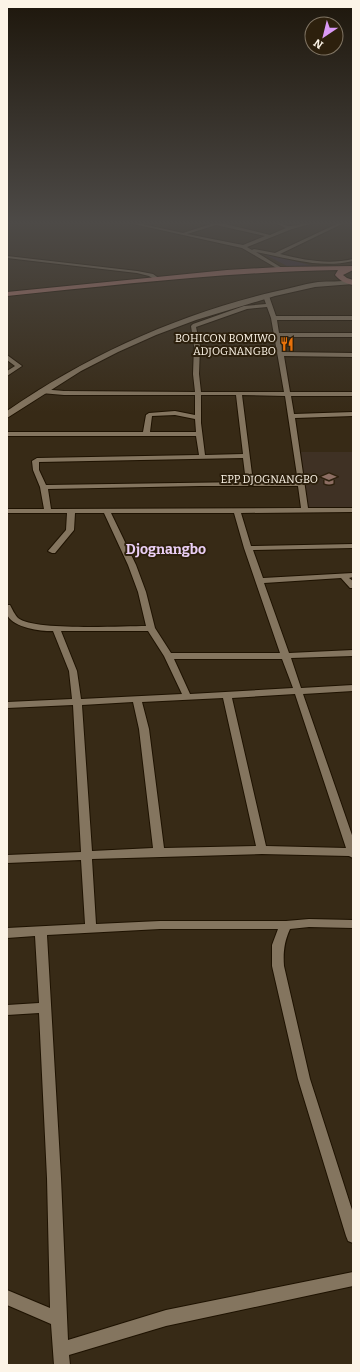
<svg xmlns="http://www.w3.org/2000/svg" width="360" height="1372" viewBox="0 0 360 1372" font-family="Bitter,serif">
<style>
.commercial{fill:#3c2f3d}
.education{fill:#3f3124}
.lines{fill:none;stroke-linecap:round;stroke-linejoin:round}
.minor-casing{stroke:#1e1201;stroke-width:2}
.secondary-casing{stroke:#1e1201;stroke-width:2}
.primary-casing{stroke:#1e1201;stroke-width:2}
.minor{fill:#84755f;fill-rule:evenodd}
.secondary{fill:#84755f;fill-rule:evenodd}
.primary{fill:#b67c73;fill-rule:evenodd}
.labels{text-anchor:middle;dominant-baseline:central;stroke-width:4;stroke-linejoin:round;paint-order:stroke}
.far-poi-label{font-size:11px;fill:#fcf4e7;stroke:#2d200d;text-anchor:end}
.neighbourhood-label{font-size:14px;font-weight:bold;fill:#ebcff6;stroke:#2d200d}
</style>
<rect width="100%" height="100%" fill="#372a16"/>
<path class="commercial" d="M264 254H269L313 266H287Z"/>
<path class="education" d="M301 452H353V507H308Z"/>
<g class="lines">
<defs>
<g id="minor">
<path d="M120 221H128L183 233 220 221 221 223 270 235 286 228 270 221C278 221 285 227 292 226 302 225 311 221 321 221L292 229 247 247 252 250 254 249 275 253 343 221H348L280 254C305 260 328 265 353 259V261C319 269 289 258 256 252L282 268V270H280L242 248ZM216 225 265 236 243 245 187 234Z"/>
<path d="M7 256 137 271 153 274 160 279 157 281 149 276 137 273 7 258Z"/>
<path d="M266 294 269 296 276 316H353V320H277L279 333H353V337H280L283 352 353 353V357L284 356 290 392H353V396H291L294 414 353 412V416L295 418 308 508H353V512L241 513 251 546 353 544V548L253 550 263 578 353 573V577L349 578 353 581V588H350L341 578 264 583 289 653 353 650V656L291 658 301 688 353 685V691L303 694 353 838V858L349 856 262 854 92 859 96 924 160 921H286L309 919 353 920V928L309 927 290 929C284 942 283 953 284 966L310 1079 353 1213V1243L348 1241 346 1236 298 1079 272 966V945L278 929H160L47 935 61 1178 68 1340 166 1310 353 1272V1286L166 1326 69 1355 70 1365H54L51 1324 7 1305V1290L50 1308 47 1178 39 1013 7 1015V1005L39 1003 35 936 7 938V928L85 924 81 860 7 863V855L81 852 73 705 7 708V702L72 699 69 671 53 631C41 632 11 627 7 614 6 611 7 607 7 605H10C12 609 15 615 18 618 33 631 123 626 146 626L138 592 128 565 104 513H75L74 530 55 553H52L48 551 66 530 67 513H7V509H44L40 487 33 470 32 461 37 458 199 455 196 436H7V432H143L146 415 149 413 175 411 195 415V395H64L41 393 38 391 41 389 64 391 195 392 193 374 194 346 191 326 193 324 244 306 266 304 263 296ZM267 307 271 318 284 392H201L199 374 200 346 196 327 247 309ZM201 395H236L243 454 205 455 201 423ZM242 395 285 396 298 482H253ZM175 415 195 419 196 432H150L152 416ZM243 458 246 482 46 485 39 470V462ZM200 486H298L301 508 51 509 48 489ZM111 513H234L244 548 280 653H171L155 628 146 592 136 565ZM61 631H148L164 656 182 694 81 699 77 671ZM174 659H282L293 688 190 694ZM295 694 346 848 266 846 232 698ZM223 698 256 846 164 848 149 729 142 702ZM133 702 139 729 153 848 92 851 82 705Z"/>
<path d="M7 355 22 366 7 376V371L15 366 7 360Z"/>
</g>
<path id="secondary" d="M351 280H353V284L315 287 275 296 196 320 156 335 118 352 81 371 7 418V411C88 355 177 315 273 292 288 289 303 284 318 282 329 281 340 282 351 280Z"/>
<path id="primary" d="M353 266V270L343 275 347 278 353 280V285C345 283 340 281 335 275L338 270C227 272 117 285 7 296V292L227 270 280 267Z"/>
</defs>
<use href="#minor" class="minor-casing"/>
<use href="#secondary" class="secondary-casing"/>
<use href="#primary" class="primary-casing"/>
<use href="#minor" class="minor"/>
<use href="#secondary" class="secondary"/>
<use href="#primary" class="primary"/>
</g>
<linearGradient id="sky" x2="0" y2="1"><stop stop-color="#1e170c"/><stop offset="0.54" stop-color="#4d4a47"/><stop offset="1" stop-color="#4d4a47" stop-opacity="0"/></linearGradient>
<rect width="360" height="413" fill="url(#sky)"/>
<defs>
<symbol id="restaurant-bare" viewBox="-9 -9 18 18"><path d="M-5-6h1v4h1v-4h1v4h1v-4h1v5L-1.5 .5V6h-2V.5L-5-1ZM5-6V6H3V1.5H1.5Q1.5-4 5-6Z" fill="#e8710a" stroke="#2d200d" stroke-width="2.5" paint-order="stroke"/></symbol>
<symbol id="school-bare" viewBox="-9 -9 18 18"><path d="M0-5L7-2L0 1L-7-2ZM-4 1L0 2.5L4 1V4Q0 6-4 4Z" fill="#8d6e63" stroke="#2d200d" stroke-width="2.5" paint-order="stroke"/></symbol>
</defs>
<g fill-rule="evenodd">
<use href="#restaurant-bare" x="277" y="334" width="20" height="20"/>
<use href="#school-bare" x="319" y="469" width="20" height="20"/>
</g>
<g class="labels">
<g class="far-poi-label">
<text x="276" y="338">BOHICON BOMIWO<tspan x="276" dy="13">ADJOGNANGBO</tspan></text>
<text x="318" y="479">EPP DJOGNANGBO</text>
</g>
<g class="neighbourhood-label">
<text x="166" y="549">Djognangbo</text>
</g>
</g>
<rect width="360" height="1372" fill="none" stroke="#fcf4e7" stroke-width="16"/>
<g transform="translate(324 36) rotate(215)"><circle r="19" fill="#2d200d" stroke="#807564"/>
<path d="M0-3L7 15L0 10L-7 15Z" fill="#db99f5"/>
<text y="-6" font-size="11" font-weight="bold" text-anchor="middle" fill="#fcf4e7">N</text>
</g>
</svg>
